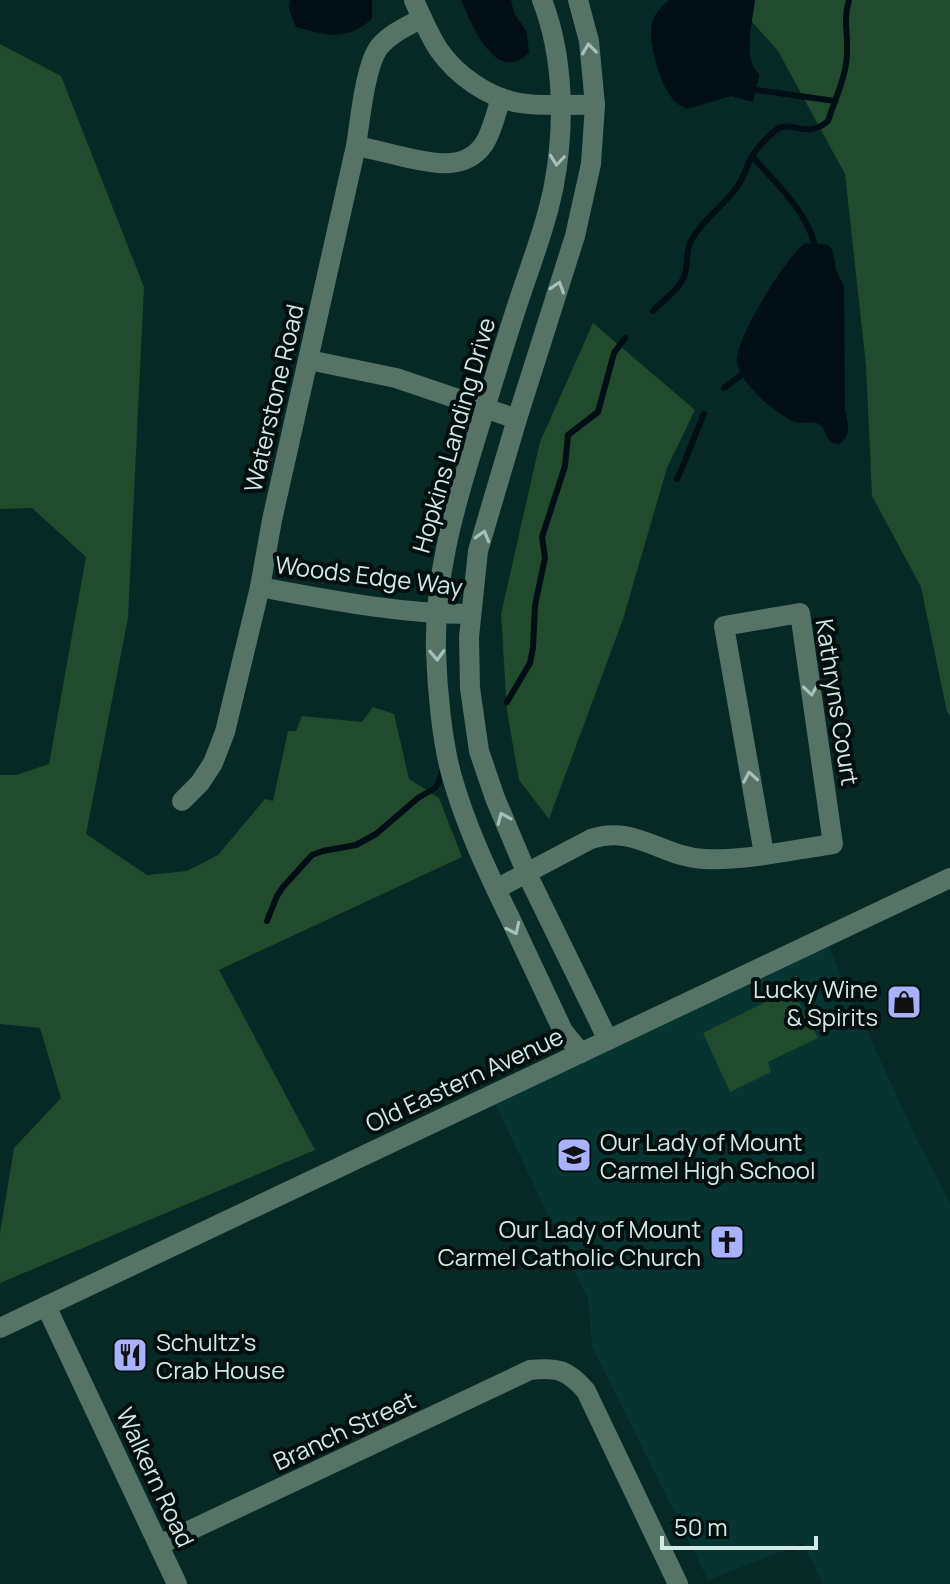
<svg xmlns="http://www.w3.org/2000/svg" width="950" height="1584" viewBox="0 0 950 1584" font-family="Manrope,sans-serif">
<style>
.built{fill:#063431}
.green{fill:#224a2d}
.water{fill:#000e16}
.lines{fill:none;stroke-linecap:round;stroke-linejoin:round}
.stream{stroke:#000e16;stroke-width:6}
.minor{stroke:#557367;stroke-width:20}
.oneway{stroke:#a6c0ba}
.labels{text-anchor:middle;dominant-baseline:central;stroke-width:8;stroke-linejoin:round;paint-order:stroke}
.street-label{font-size:24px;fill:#d2e9e6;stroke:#01100e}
.poi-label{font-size:24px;fill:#d2e9e6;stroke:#01100e;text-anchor:end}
</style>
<rect width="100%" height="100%" fill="#062926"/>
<path class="built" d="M824 937 914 1134 950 1203V1584H823L803 1543 708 1580 592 1346 588 1299 491 1095Z"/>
<g class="green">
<path d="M735 0H950V715L947 712 921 587 872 496 866 365 845 174 778 51 744 13Z"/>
<path d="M0 44 61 76 144 287 128 618 86 834 147 875 187 871 218 855 265 799 273 801 288 731H296L302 716 362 722 373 707 394 714 409 779 439 798 462 857 219 970 315 1150 0 1283V1233L14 1148 61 1098 40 1028 0 1024V775H16L49 764 86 557 32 508 0 509Z"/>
<path d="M593 323 695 410 667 468 623 619 549 819 519 780 507 711 501 614 540 442Z"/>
<path d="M792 989 818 1038 768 1062 771 1072 730 1092 703 1033Z"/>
</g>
<g class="water">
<path d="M290 0H372V19C346 42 326 35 296 27L289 9Z"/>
<path d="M461 0H511L514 13 527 32 529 53C495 85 472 25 461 0Z"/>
<path d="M669 0H755C753 20 742 60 759 74V77L753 102 731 96 687 109C681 106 676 104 672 98 660 84 646 38 653 20 656 12 663 5 669 0Z"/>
<path d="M805 243 828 245 833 251 836 270 844 286 845 409C847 423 853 433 840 444 822 443 830 432 819 424 813 420 802 424 795 422 784 418 762 401 755 392 747 384 737 372 737 360 737 336 786 257 805 243Z"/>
</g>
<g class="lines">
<g class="stream">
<path d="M756 90 835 101"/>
<path d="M752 156C775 183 805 208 814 243"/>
<path d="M653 311C663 300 680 289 685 274 688 264 686 252 690 243 700 222 720 209 734 191 744 179 745 170 751 158 756 149 768 136 776 130 791 119 806 140 828 121 835 99 847 75 847 52 848 32 843 20 849 0"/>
<path d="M724 388 741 375"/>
<path d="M677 479C687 458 694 436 704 414"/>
<path d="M507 702 530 663 533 648 535 605 545 558 542 537 565 466 568 435 598 412 614 353 625 338"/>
<path d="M267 921 277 896 283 887 312 855 323 851 356 845 376 834 418 798 435 788 439 782 442 771"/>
</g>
<g class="minor">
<path d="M414 0C421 16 429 35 439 50 457 76 489 98 520 103 544 107 570 104 595 105"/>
<path d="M542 0C564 57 565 125 554 185 546 226 530 266 517 306 502 352 488 398 474 444 453 512 434 580 436 651 437 688 442 742 452 777 466 826 487 871 509 916 527 955 545 993 563 1031L581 1053"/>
<path d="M578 0 589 41 595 105 591 164 575 236 517 419 478 551 469 637 470 688 479 751 495 798 527 874 608 1040"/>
<path d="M356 146C372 149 388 153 404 157 431 163 465 172 484 144 492 132 496 113 501 98"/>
<path d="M309 360 396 378 517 419"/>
<path d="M260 587C330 600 400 614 471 614"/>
<path d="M182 801 200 783 213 763 225 732 260 587 272 520 356 146C360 122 365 64 380 46 391 33 408 26 422 18"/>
<path d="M496 889 591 839C634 824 662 857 704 859 746 861 791 850 833 844L800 613 724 626 764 854"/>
<path d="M46 1306 177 1584"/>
<path d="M0 1328 950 878"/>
<path d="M159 1545 530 1370C558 1367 568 1370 586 1391L678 1584"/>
</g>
</g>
<defs><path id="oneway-chevron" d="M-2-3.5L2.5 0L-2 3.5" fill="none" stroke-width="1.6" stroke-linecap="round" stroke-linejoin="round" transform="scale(2)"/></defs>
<g class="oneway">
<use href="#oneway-chevron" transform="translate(589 49) rotate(-97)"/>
<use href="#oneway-chevron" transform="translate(557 160) rotate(96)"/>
<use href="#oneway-chevron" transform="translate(558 287) rotate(-72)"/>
<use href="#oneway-chevron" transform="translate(483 536) rotate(-74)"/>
<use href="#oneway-chevron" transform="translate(437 655) rotate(88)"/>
<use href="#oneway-chevron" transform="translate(811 690) rotate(82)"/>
<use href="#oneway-chevron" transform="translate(750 777) rotate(-100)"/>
<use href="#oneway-chevron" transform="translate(503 818) rotate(-113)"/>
<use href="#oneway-chevron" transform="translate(514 929) rotate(65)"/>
</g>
<defs>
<symbol id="shop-square" viewBox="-11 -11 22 22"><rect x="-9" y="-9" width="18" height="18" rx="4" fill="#a7b1fc" stroke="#01100e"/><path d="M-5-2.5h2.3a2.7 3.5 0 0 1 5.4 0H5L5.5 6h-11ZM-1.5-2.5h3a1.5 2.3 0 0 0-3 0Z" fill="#111"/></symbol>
<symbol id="school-square" viewBox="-11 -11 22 22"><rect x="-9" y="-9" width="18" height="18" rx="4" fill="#a7b1fc" stroke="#01100e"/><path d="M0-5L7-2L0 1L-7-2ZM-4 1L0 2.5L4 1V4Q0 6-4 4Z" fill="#111"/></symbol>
<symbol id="church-square" viewBox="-11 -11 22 22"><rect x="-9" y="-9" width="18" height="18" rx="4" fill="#a7b1fc" stroke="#01100e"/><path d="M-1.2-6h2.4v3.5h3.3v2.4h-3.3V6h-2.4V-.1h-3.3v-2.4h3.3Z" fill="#111"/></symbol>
<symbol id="restaurant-square" viewBox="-11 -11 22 22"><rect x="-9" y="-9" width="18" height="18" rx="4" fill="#a7b1fc" stroke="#01100e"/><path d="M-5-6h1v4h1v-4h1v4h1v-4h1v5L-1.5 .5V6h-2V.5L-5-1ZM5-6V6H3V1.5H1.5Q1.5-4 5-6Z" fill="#111"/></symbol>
</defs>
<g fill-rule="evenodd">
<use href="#shop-square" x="884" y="982" width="40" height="40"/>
<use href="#school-square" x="554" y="1135" width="40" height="40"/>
<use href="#church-square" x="707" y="1222" width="40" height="40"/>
<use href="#restaurant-square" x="110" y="1335" width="40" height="40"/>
</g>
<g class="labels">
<g class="street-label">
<text transform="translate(273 398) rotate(-77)">Waterstone Road</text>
<text transform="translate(453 435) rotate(-74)">Hopkins Landing Drive</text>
<text transform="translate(369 575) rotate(7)">Woods Edge Way</text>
<text transform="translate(838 702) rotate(81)">Kathryns Court</text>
<text transform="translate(464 1079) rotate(-25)">Old Eastern Avenue</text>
<text transform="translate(344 1430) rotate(-25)">Branch Street</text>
<text transform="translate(156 1477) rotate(65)">Walkern Road</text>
</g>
<g class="poi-label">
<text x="878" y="988">Lucky Wine<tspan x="878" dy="28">&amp; Spirits</tspan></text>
<text x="600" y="1141" text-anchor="start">Our Lady of Mount<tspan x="600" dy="28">Carmel High School</tspan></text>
<text x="701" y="1228">Our Lady of Mount<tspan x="701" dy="28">Carmel Catholic Church</tspan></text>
<text x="156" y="1341" text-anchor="start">Schultz's<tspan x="156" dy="28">Crab House</tspan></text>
</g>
</g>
<path d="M662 1536v12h154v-12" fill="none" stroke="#d2e9e6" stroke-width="4"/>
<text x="674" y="1536" font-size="24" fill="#d2e9e6" stroke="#01100e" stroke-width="6" paint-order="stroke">50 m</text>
</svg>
